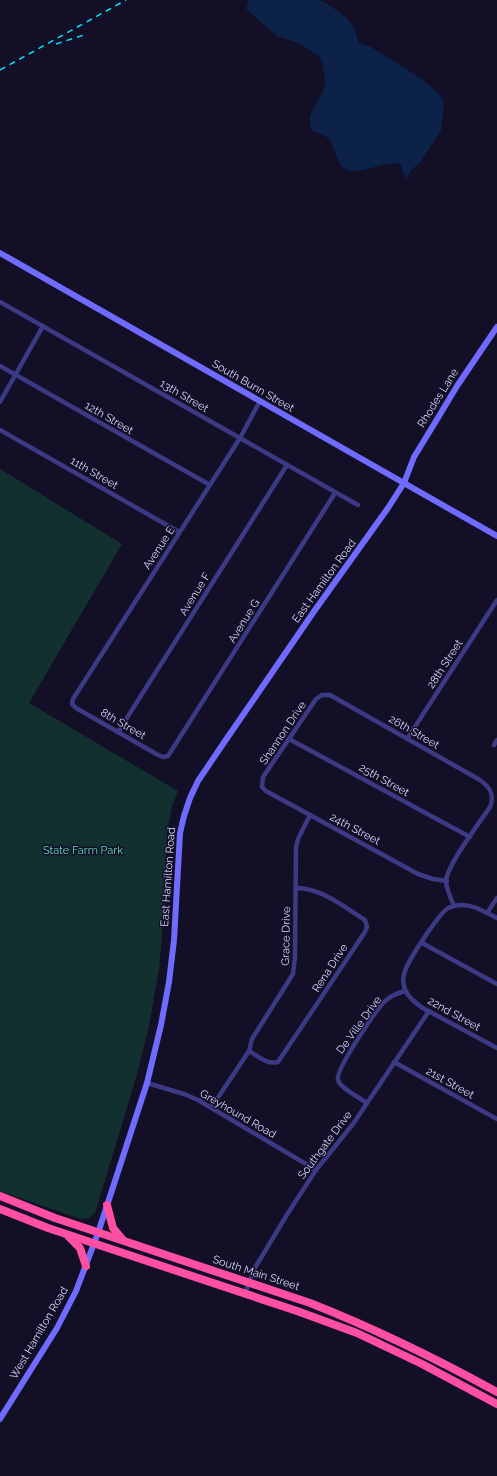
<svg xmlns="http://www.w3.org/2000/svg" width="497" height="1476" viewBox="0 0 497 1476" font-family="Raleway,sans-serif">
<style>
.green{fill:#12302f}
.water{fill:#0c2248}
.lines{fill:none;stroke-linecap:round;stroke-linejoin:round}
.street{stroke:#3d3a85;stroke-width:4.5}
.secondary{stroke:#6f6bff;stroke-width:6}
.highway{stroke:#ff4fa3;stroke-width:8}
.rail{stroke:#00e5ff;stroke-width:1.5;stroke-dasharray:6 5;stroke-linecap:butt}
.labels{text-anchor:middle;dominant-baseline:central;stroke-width:3;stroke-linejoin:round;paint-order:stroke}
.street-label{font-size:11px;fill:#d9d4ff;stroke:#130f26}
.park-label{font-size:11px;fill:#5fe0c0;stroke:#130f26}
</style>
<rect width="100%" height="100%" fill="#130f26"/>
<path class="green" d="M0 469 122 544 29 703 178 791 172 806 167 833 162 937 159 969 149 1026 136 1078 95 1213 89 1218 80 1219 0 1191Z"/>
<path class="water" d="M249 0H320C329 5 346 15 351 24 355 29 357 36 358 43L369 46 405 68 429 85 439 94 444 103 441 131 418 165C412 168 409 173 407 179L403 173 401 164C389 160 359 175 347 170 331 163 341 136 313 131 301 114 325 99 325 82 325 74 323 64 320 57L299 43 277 36 246 9Z"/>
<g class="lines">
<g class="street">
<path d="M0 302 358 505"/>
<path d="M0 366 210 485"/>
<path d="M260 401 240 438 73 699 72 704 76 708 158 755 163 757 168 756 335 493"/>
<path d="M0 402 43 326"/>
<path d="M0 430 179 532"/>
<path d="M118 732 287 465"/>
<path d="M289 739 470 837"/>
<path d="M407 739 497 600"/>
<path d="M494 745 497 740"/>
<path d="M447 881 433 879 418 874 266 791 262 787 263 777 316 699 322 695H330L480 780C490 787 495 795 490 807 480 822 446 866 446 882 447 890 451 899 454 906"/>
<path d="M487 913 497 898"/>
<path d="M497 918C486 913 473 904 460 905 456 905 451 907 448 908 438 915 409 959 405 971 403 976 403 982 404 986 405 995 415 1002 421 1007L497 1048"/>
<path d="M422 943 497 984"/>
<path d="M249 1051C258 1056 267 1065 278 1062L365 932 367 927 365 920C344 907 320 887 295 888"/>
<path d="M394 1062 497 1119"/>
<path d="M147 1083 184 1094 198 1100 316 1170"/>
<path d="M367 1103C360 1098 340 1088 338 1080 335 1070 375 1012 383 1003 389 997 397 993 405 991"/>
<path d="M211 1108 249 1051 252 1039 293 974 295 957 296 848 298 839 310 815"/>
<path d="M245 1294 253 1271 288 1213 316 1170 353 1124 429 1011"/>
</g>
<g class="secondary">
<path d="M0 253 497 536"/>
<path d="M0 1419 57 1328 76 1291 98 1233 147 1083 161 1025 169 982 174 940 180 833 184 816 190 798 198 781 223 744 315 610 388 508 404 483 414 457 436 421 457 386 497 327"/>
</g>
<g class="highway">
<path d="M0 1196 55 1218 310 1303C376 1329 435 1358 497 1392"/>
<path d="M107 1205 113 1228 123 1240"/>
<path d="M0 1209 48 1228 297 1311 357 1333 422 1364 497 1404"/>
<path d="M69 1237 80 1248 86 1266"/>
</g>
<g class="rail">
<path d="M56 44 87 34"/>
<path d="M0 70 126 0"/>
</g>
</g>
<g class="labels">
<g class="street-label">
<text transform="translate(253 386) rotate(30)">South Bunn Street</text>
<text transform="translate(184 396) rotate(30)">13th Street</text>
<text transform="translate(438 398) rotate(-58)">Rhodes Lane</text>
<text transform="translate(109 418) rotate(30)">12th Street</text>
<text transform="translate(94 473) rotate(30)">11th Street</text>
<text transform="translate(159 548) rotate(-57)">Avenue E</text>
<text transform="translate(324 581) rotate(-54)">East Hamilton Road</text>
<text transform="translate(195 594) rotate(-58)">Avenue F</text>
<text transform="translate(244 621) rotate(-58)">Avenue G</text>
<text transform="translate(445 664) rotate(-57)">28th Street</text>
<text transform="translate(123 724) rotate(30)">8th Street</text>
<text transform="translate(414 732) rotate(30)">26th Street</text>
<text transform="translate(283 733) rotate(-56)">Shannon Drive</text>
<text transform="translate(384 780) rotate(29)">25th Street</text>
<text transform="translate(355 829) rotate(28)">24th Street</text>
<text transform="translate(168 877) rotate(-86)">East Hamilton Road</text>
<text transform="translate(286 936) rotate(-89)">Grace Drive</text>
<text transform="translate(330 968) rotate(-57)">Rena Drive</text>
<text transform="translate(454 1014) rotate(29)">22nd Street</text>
<text transform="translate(359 1025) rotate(-54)">De Ville Drive</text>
<text transform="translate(450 1083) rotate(29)">21st Street</text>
<text transform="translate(238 1114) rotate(30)">Greyhound Road</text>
<text transform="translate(325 1145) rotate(-53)">Southgate Drive</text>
<text transform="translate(256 1273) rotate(18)">South Main Street</text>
<text transform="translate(39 1333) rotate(-60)">West Hamilton Road</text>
</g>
<g class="park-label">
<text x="83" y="850">State Farm Park</text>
</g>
</g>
</svg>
